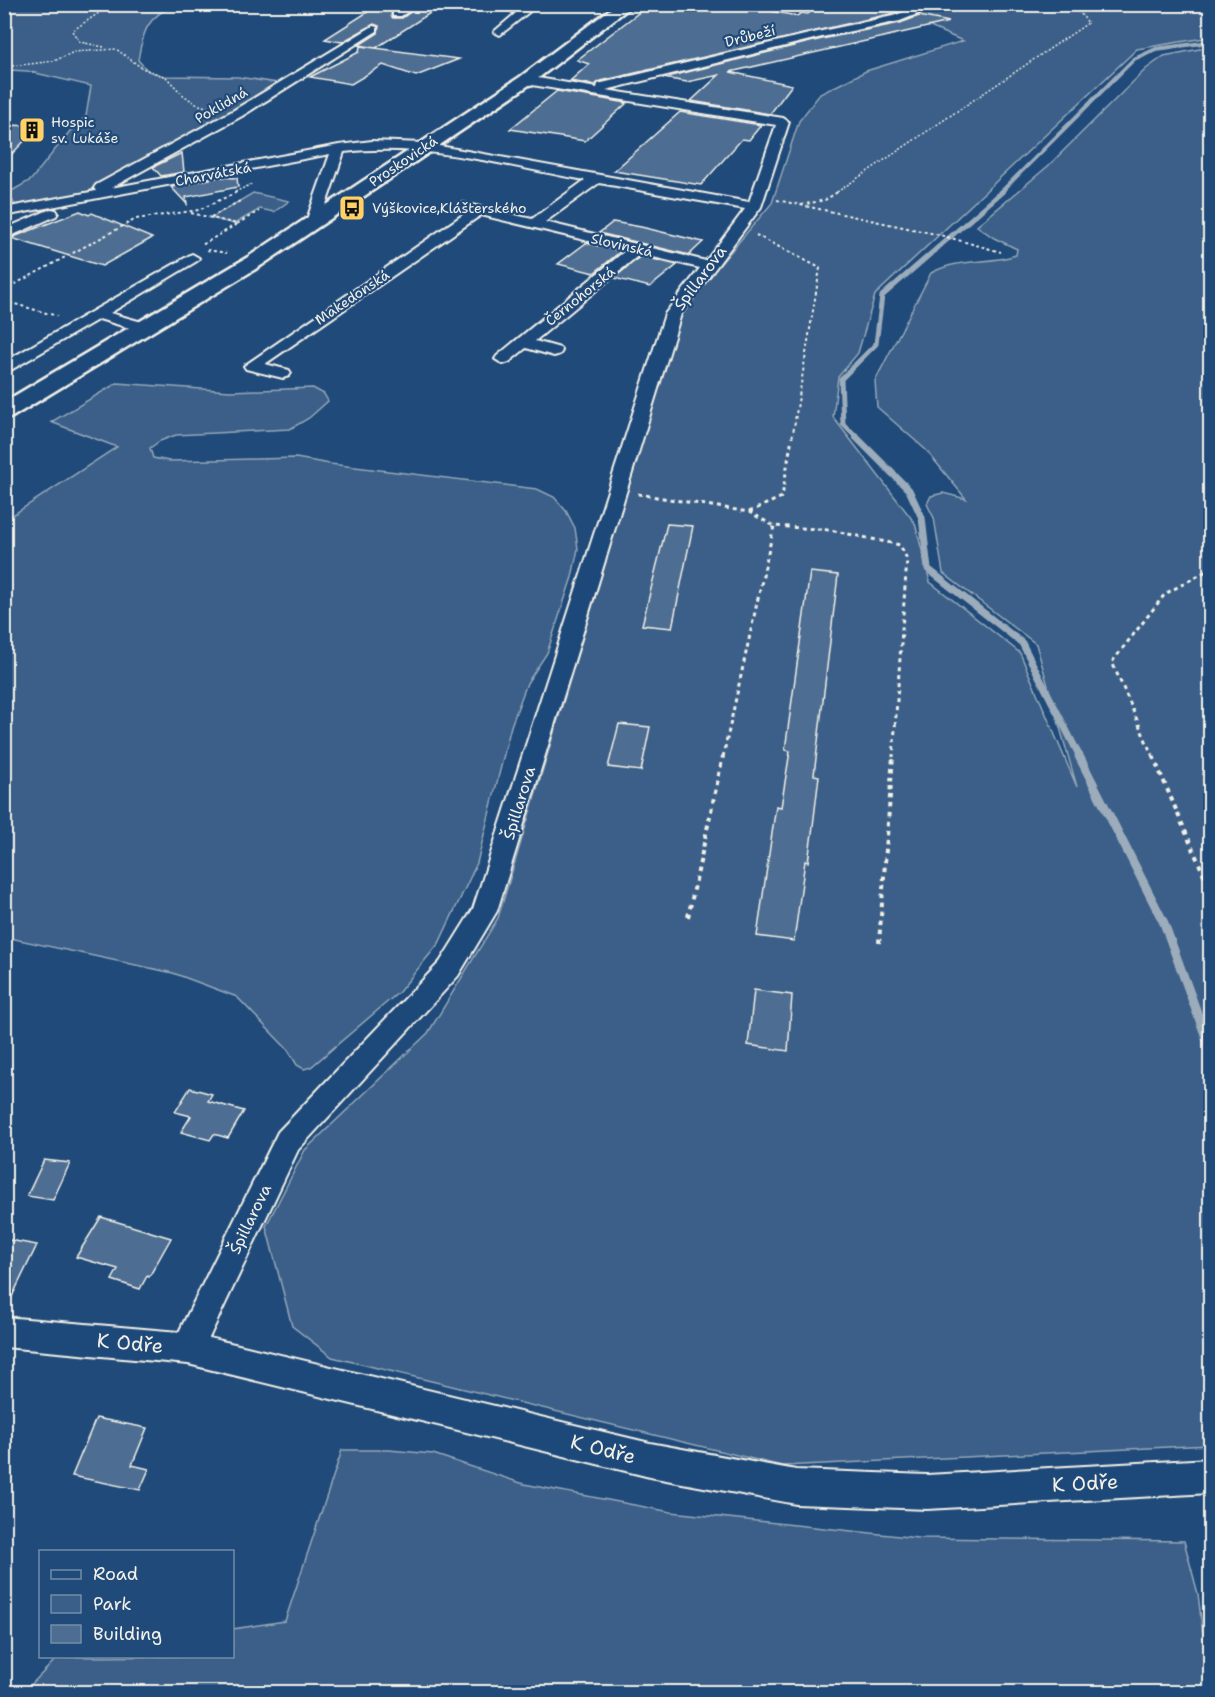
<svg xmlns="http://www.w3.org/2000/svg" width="1215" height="1697" viewBox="0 0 1215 1697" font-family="'Shantell Sans',sans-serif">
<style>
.green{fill:#3a5f88;stroke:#97a8b8;stroke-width:1.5}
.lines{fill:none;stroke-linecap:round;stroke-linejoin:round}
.stream-far3{stroke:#9cacbb;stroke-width:4}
.stream-far2{stroke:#9cacbb;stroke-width:5}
.stream-far1{stroke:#9cacbb;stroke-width:7}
.stream{stroke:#9cacbb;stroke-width:9}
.building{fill:#4d6e92;stroke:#f4f1e8;stroke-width:1.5}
.street-casing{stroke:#f4f1e8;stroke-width:4}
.secondary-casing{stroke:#f4f1e8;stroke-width:5}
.path-far3{stroke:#f4f1e8;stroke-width:1.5;stroke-dasharray:2 2;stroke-linecap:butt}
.path-far2{stroke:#f4f1e8;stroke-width:2;stroke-dasharray:3 3;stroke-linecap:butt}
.path-far1{stroke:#f4f1e8;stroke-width:3;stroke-dasharray:4 4;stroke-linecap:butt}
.path{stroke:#f4f1e8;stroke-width:4;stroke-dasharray:4.5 4.5;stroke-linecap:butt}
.street{fill:#1f4a7a;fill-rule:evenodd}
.secondary{fill:#1f4a7a;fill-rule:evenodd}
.labels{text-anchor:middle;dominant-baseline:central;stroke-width:4.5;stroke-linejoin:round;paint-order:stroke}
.far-street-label{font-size:14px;fill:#f4f1e8;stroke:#1f4a7a}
.far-poi-label{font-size:14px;fill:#f4f1e8;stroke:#1f4a7a;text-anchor:start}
.street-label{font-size:16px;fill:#f4f1e8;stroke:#1f4a7a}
.near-street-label{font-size:20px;fill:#f4f1e8;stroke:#1f4a7a}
</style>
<rect width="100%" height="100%" fill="#1f4a7a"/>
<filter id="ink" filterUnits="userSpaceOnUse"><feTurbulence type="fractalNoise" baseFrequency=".0167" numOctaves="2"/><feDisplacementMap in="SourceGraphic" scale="12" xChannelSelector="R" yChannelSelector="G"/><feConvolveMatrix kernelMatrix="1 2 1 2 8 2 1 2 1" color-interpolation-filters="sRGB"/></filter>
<g filter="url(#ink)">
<g class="green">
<path d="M175 4C147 18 143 30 138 60L148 71 164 76 238 77 284 84 231 119 85 193 15 205 8 193 31 180 70 131 86 116 91 86 27 71 9 70 5 75V5Z"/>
<path d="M945 5H1210V37L1137 49 875 295 858 353 838 377 833 417 915 523 930 582 1020 653 1077 787 1036 644 943 573 934 518 927 504 931 496 943 493 966 499 926 450 877 407 875 381 931 273C960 257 987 265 1016 255L1017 249 994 238 977 226 1048 166 1146 69 1164 56 1210 47V1445L782 1466 332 1357 292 1326 266 1226 305 1150 428 1033 498 918 682 309 772 203 799 121 820 94 866 71 963 41 909 18Z"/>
<path d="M253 193 289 201 274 212 260 209 234 224 211 218Z"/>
<path d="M117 383 230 391 313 388 324 394 328 401 309 418 290 429 176 435 160 441 150 448 153 458 169 461 296 458 330 464 537 489 554 497 566 511 575 528 578 549 572 577 547 653 527 683 511 726 477 863 439 943 399 992 311 1067 304 1069 297 1065 288 1050 237 997 173 973 5 937V520L117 447 51 422Z"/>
<path d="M342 1450H389L433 1454 524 1484 671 1512 918 1538 1184 1541 1198 1594 1210 1692H24L58 1657 232 1656 233 1629 285 1621Z"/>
</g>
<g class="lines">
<path class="stream-far3" d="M1001 192 1134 59 1156 49 1210 42"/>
<path class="stream-far2" d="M858 439 843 424 841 379 876 344 882 296 1003 191"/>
<path class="stream-far1" d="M856 437 909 490 922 518 928 569 1022 643 1080 757"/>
<path class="stream" d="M1079 756 1164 923 1210 1048"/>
</g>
<g class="building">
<path d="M380 4H401L392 10 391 16 393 18H402L422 4H444L376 48 359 45 378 33 379 26 374 24 342 42 325 39Z"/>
<path d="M650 4 714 11 724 4H732L797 16 801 13 808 14 820 4H861L898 12 601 81 595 85 570 81 589 64 577 60Z"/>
<path d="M919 16 949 22 730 72 792 85 770 114 691 101 719 75 687 82 663 78 822 39 900 23Z"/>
<path d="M360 46 459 59 416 76 383 65 351 84 310 77 359 52Z"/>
<path d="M557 91 627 103 585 141 510 129Z"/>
<path d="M680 112 761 125 749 140 742 139 701 185 614 171Z"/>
<path d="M4 125 39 126 4 162Z"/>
<path d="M182 153 184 172 161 176 153 167Z"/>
<path d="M219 177 237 178 238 187 186 197 187 204 171 187Z"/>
<path d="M80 211 89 215 92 213 152 238 102 266 11 238Z"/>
<path d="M613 222 641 227 703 242 689 255 599 233Z"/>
<path d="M586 243 621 251 594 273 558 264Z"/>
<path d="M641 256 677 265 650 287 614 278Z"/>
<path d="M667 524 693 526 672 628 642 625Z"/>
<path d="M810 572 838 575 814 775 819 776 813 826 808 862 805 861 794 941 757 936 776 806 781 807 790 751 785 750Z"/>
<path d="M619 724 650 727 641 771 608 767Z"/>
<path d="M754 990 792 995 788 1051 748 1045Z"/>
<path d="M190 1088 212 1094 208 1101 244 1111 228 1138 214 1134 210 1140 181 1132 191 1116 175 1112Z"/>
<path d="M44 1160 70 1163 53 1200 27 1196Z"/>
<path d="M101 1217 171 1238 149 1277 147 1276 140 1289 112 1280 118 1269 76 1257Z"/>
<path d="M4 1239 37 1245 4 1313Z"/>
<path d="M96 1418 147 1428 132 1465 149 1469 140 1490 72 1476Z"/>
</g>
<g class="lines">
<defs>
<g id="street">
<path d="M406 4H420L401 16H393V12Z"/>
<path d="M493 4H511L529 12 500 35 494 32 496 30 516 13Z"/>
<path d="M926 4H942L900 21 822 37 606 90 783 118 789 122 761 207 681 314 497 911 458 976 298 1150 209 1338 650 1443 796 1470 927 1475 1210 1459V1493L927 1509 796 1504 650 1477 188 1364 4 1347V1317L179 1332 278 1132 440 962 473 909 665 314 700 268 640 254 535 341 560 348 562 351 560 354 554 356 526 348 509 362 503 364 495 359 497 356 626 250 481 215 265 364 289 370 291 373 289 376 283 378 246 369 244 366 467 212 458 210 456 207 458 204 463 203 532 219 585 180C506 166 425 142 344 152L320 222 313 226 306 222 330 154 4 216V208L96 191 94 188 96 185 234 110 373 26 377 27V31L242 116 111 188 339 145 372 141 423 143 749 202 776 125 526 84 520 80 526 76 597 88 598 84 602 83 822 31 893 16ZM599 183 745 209 706 261 545 222Z"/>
<path d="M51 209 56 210 58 213 56 216 4 239V229Z"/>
<path d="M192 254 199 258 197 261 110 313 149 324 151 327 149 330 143 332 99 319 4 374V362Z"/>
</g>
<path id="secondary" d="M617 4H634L532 83 262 265 12 417 4 419V402L248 257 520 77Z"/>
</defs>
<use href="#street" class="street-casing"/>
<use href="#secondary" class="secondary-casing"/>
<g class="path-far3">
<path d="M104 47 80 42 72 31 112 4"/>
<path d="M4 67 54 61 74 52 116 49 142 68 166 77 182 94 196 104 210 108"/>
<path d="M4 164 10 168 4 178"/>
<path d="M235 192 252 184"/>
<path d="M837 192 1088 23 1073 4"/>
</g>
<g class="path-far2">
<path d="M777 200 940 235 1001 252"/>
<path d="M801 205 825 200 839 191"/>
<path d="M191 213 237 224 202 245"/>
<path d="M211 217 240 201"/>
<path d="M237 224 259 211"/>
<path d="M756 235 820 268 792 439"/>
<path d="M207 250 227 253"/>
<path d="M4 290 136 219 199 210 239 191"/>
<path d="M4 301 57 316"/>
</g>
<g class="path-far1">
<path d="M638 494 749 512 774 526 830 530 900 545 907 559 893 757"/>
<path d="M749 512 782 497 792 437"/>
<path d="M723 757 774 526"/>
<path d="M1153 757 1112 662 1165 594 1210 569"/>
</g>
<g class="path">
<path d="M1153 756 1210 889"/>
<path d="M688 917 723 756"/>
<path d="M879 943 893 756"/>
</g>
<use href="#street" class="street"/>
<use href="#secondary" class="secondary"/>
</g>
</g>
<defs>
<symbol id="building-square" viewBox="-11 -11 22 22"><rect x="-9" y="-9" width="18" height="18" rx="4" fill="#ffd166" stroke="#1f4a7a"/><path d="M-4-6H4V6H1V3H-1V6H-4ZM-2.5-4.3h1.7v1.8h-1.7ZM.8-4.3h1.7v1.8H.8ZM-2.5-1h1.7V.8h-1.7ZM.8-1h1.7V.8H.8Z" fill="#111"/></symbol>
<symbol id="bus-square" viewBox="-11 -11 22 22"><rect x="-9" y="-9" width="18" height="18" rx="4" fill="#ffd166" stroke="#1f4a7a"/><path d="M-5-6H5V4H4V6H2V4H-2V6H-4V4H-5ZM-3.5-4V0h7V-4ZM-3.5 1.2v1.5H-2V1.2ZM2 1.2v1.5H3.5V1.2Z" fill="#111"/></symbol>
</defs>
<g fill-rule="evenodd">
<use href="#building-square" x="17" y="115" width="30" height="30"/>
<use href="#bus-square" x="337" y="193" width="30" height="30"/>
</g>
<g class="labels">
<g class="far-street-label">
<text transform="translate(750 36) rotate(-14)">Drůbeží</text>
<text transform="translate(221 105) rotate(-30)">Poklidná</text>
<text transform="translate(403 161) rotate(-34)">Proskovická</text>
<text transform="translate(213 174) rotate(-11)">Charvátská</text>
<text transform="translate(622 245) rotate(13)">Slovinská</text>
<text transform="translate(580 296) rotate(-39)">Černohorská</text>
<text transform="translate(352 297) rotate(-34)">Makedonská</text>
</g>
<g class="far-poi-label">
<text x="51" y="122">Hospic<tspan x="51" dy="16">sv. Lukáše</tspan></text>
<text x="372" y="208">Výškovice,Klášterského</text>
</g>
<g class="street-label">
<text transform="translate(700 278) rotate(-53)">Špillarova</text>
<text transform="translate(519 803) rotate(-73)">Špillarova</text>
<text transform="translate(250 1219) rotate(-64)">Špillarova</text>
</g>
<g class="near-street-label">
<text transform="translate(130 1343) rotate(5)">K Odře</text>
<text transform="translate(603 1449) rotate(14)">K Odře</text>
<text transform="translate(1085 1483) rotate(-3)">K Odře</text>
</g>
</g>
<rect width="1215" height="1697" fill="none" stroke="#1f4a7a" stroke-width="24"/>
<rect x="12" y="12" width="1191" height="1673" fill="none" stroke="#f4f1e8" stroke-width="2" filter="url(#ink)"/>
<rect x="39" y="1550" width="195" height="108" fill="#1f4a7a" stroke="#748da6" stroke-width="1.5"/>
<rect x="51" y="1570" width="30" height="9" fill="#1f4a7a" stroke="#748da6" stroke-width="1.5"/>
<text x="93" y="1580" font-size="18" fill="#f4f1e8">Road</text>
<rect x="51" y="1595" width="30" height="18" fill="#3a5f88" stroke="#748da6" stroke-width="1.5"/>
<text x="93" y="1610" font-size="18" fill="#f4f1e8">Park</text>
<rect x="51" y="1625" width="30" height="18" fill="#4d6e92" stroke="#748da6" stroke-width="1.5"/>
<text x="93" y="1640" font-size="18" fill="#f4f1e8">Building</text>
</svg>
